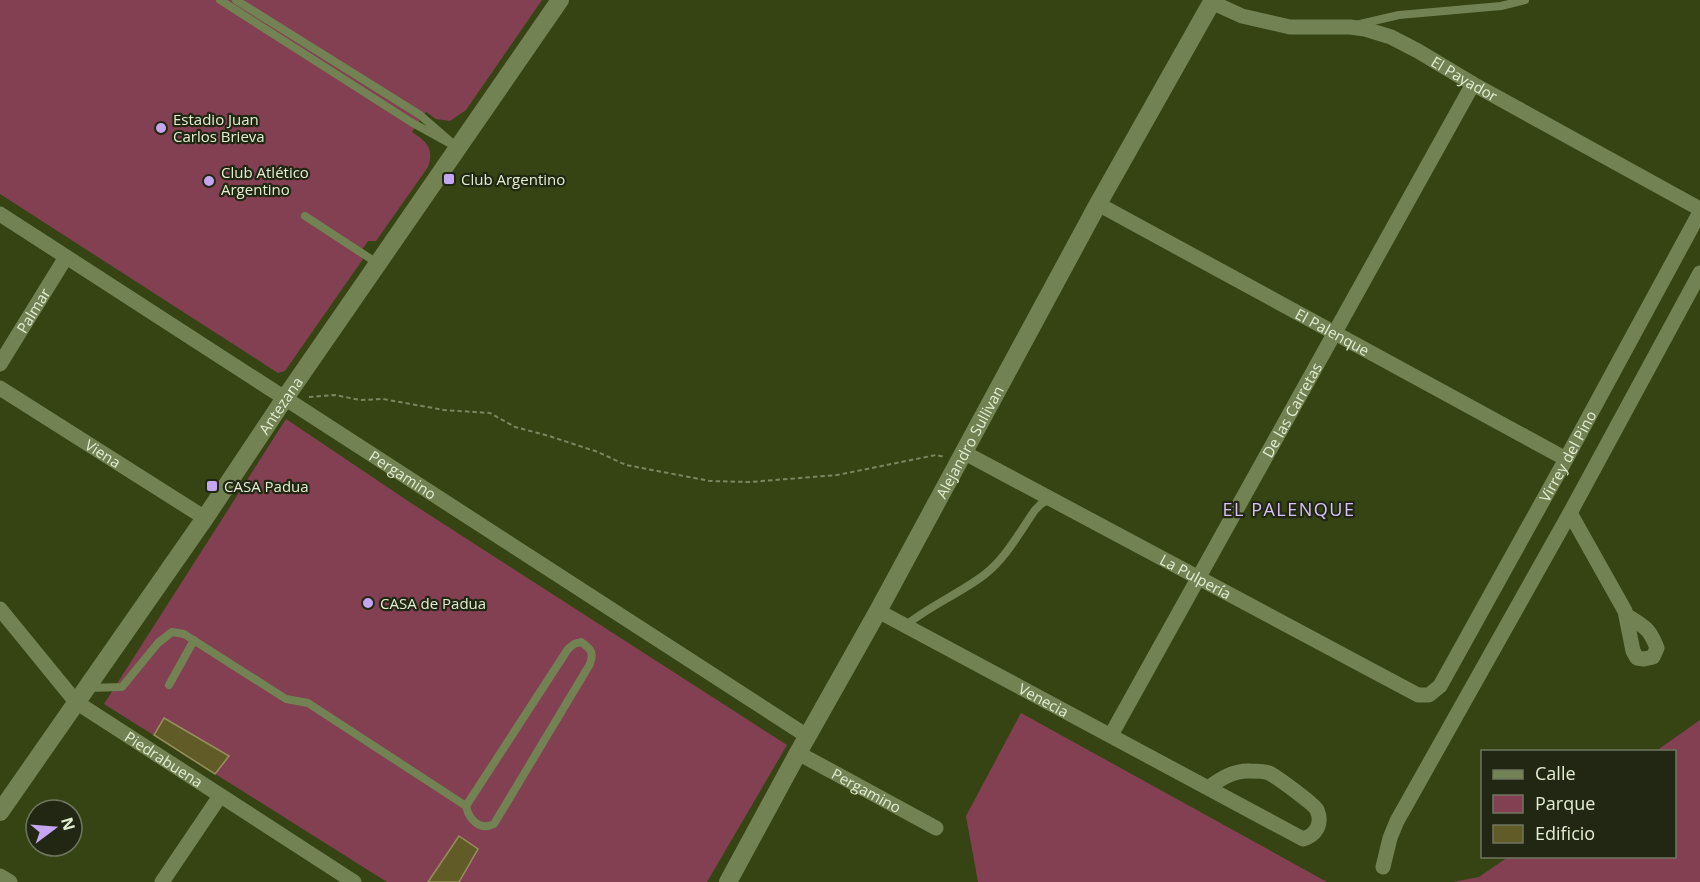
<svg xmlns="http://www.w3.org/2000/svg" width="1700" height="882" viewBox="0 0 1700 882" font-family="'Open Sans',sans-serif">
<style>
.green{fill:#824052}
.building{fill:#615b27;stroke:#95905b;stroke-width:1.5}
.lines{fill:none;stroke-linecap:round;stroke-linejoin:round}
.path{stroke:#7a865e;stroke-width:2;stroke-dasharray:4.5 3;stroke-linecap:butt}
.service{stroke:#728252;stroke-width:8}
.minor{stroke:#728252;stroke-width:15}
.tertiary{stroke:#728252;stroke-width:18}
.poi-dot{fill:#c5a6f0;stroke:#212713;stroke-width:2}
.labels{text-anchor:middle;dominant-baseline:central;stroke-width:4.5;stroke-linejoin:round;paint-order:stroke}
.street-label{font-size:15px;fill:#e3edd2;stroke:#212713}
.poi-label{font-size:15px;fill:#e3edd2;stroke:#212713;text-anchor:start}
.quarter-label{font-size:18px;letter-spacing:1.5px;fill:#d8c1f9;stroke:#212713}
</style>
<rect width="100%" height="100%" fill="#364414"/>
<g class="green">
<path d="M0 0H542L466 110 450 121 436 119 426 112 412 132C427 142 434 148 428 167L376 241H368L361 251 363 259 285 371 278 373 0 194Z"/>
<path d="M286 419 411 503 787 745 707 882H387L104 704Z"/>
<path d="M1021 713 1327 882H978L966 816Z"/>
<path d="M1700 720V882H1453L1479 877 1508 857 1674 856V752L1656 751Z"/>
</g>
<g class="building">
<path d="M164 718 229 756 215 774 154 735Z"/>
<path d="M459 836 478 849 459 882H428Z"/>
</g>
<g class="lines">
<path class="path" d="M309 397 335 395 360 400 383 399 444 410 490 413 515 427 549 436 598 452 626 465 710 481 750 482 837 475 936 455 945 457"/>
<g class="service">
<path d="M220 0 411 122 458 148 420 115 236 0"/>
<path d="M1360 24 1399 15 1501 6 1525 0"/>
<path d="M305 216 377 263"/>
<path d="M905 626C929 606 959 594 984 575 1006 558 1019 533 1035 510L1041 504 1050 499"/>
<path d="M169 685 194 640"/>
<path d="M87 688 122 687 158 643 172 632 184 634 286 699 308 703 466 806C469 820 480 831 494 824L590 664C594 652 591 649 581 642L574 644 568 649 466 806"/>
</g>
<g class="minor">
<path id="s1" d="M1211 2 1242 16 1290 27H1350L1365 29 1391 37 1418 51 1473 84 1700 209"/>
<path id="s2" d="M1098 204 1566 459"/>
<path id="s3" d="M0 214 807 736"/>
<path id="s4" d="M0 364 66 257"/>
<path id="s5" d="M0 388 205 518"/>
<path id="s6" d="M963 452 1418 695H1429L1440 686 1566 459 1700 212"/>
<path d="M1570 513 1625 611 1633 651 1637 658 1644 659 1653 657 1657 648C1649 627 1644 627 1626 615"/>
<path id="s7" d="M0 609 76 702 354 882"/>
<path id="s8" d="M878 611 1303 839C1316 835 1323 824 1317 810 1314 804 1277 777 1269 773 1264 771 1255 771 1250 771 1234 770 1220 779 1208 788"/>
<path id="s9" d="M1111 735 1473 84"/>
<path id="s10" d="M798 753 936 828"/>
<path d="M1383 867 1390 838 1397 821 1570 513 1700 273"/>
<path d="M0 876 10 882"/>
<path d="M162 882 220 796"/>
</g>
<g class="tertiary">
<path id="s11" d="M0 812 205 518 285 398 560 0"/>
<path id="s12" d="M728 882 798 753 878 611 1098 204 1213 0"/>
</g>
</g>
<g class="poi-dot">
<circle cx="161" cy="128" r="6"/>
<rect x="443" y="173" width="12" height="12" rx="3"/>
<circle cx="209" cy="181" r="6"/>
<rect x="206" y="480" width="12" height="12" rx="3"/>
<circle cx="368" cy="603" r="6"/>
</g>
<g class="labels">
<g class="street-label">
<text stroke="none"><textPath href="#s1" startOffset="270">El Payador</textPath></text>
<text stroke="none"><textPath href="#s4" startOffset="63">Palmar</textPath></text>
<text stroke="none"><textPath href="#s2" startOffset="267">El Palenque</textPath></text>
<text stroke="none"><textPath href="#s11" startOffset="494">Antezana</textPath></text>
<text stroke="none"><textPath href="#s9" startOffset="372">De las Carretas</textPath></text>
<text stroke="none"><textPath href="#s12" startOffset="502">Alejandro Sullivan</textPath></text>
<text stroke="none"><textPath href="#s5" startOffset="122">Viena</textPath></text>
<text stroke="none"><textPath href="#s6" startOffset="804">Virrey del Pino</textPath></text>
<text stroke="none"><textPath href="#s3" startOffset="480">Pergamino</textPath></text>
<text stroke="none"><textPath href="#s6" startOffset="264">La Pulpería</textPath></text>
<text stroke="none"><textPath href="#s8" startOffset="188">Venecia</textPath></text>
<text stroke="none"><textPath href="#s7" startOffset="225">Piedrabuena</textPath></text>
<text stroke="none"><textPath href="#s10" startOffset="78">Pergamino</textPath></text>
</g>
<g class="poi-label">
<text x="173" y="119">Estadio Juan<tspan x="173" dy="17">Carlos Brieva</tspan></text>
<text x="221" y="172">Club Atlético<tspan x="221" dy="17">Argentino</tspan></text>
<text x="461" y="179">Club Argentino</text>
<text x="224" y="486">CASA Padua</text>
<text x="380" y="603">CASA de Padua</text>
</g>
<g class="quarter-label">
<text x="1289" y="509">EL PALENQUE</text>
</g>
</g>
<rect x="1481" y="750" width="195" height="108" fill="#212713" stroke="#6f765f" stroke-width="1.5"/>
<rect x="1493" y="770" width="30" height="9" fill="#728252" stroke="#6f765f" stroke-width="1.5"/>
<text x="1535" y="780" font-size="18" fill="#e3edd2">Calle</text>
<rect x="1493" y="795" width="30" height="18" fill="#824052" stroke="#6f765f" stroke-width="1.5"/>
<text x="1535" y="810" font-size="18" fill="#e3edd2">Parque</text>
<rect x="1493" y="825" width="30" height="18" fill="#615b27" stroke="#6f765f" stroke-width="1.5"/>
<text x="1535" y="840" font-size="18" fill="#e3edd2">Edificio</text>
<g transform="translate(54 828) rotate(74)"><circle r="28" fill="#212713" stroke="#6f765f" stroke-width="1.5"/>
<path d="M0-4.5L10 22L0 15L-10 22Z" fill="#c5a6f0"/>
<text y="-9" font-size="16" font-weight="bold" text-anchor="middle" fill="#e3edd2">N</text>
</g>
</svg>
